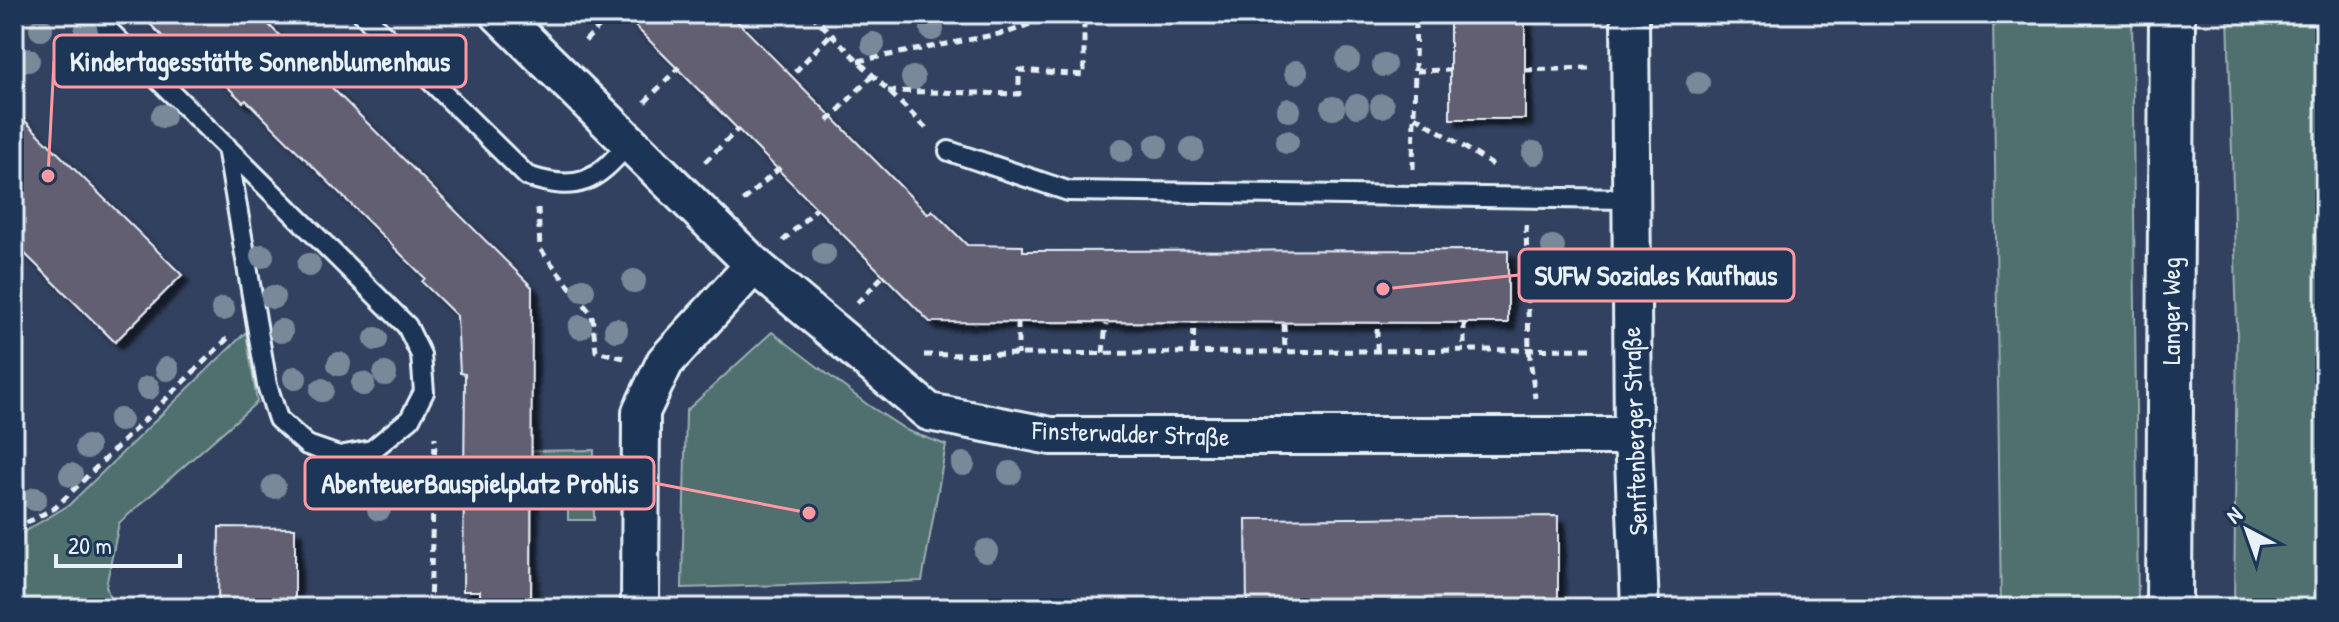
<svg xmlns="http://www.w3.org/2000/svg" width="2339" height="622" viewBox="0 0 2339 622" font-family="'Patrick Hand',sans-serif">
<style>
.green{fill:#506f6e;stroke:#9cb0b3;stroke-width:2}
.building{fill:#635e72;stroke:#e8f1f8;stroke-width:2;filter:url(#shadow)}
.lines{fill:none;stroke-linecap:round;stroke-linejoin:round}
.service-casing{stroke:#e8f1f8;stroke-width:24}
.minor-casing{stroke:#e8f1f8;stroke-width:42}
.secondary-casing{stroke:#e8f1f8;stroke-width:50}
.path{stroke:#e8f1f8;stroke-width:5;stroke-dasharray:8 6;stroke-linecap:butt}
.service{stroke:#1d3557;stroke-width:18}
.minor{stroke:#1d3557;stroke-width:36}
.secondary{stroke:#1d3557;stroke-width:44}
.tree{fill:#798999}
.labels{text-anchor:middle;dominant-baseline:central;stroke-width:6;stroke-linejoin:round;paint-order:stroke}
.street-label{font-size:26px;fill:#e8f1f8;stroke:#1d3557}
.leader{fill:none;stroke:#ff9aa2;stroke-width:3}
.callout-dot{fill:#ff9aa2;stroke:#1d3557;stroke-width:3}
.callout{fill:#1d3557;stroke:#ff9aa2;stroke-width:3}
.callout-label{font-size:28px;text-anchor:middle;font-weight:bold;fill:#e8f1f8}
</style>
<defs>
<filter id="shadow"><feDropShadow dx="7" dy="7" stdDeviation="2" flood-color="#0009"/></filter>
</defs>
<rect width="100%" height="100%" fill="#32415f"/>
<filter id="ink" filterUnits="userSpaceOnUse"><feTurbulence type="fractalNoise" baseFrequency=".0125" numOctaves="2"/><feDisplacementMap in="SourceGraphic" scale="16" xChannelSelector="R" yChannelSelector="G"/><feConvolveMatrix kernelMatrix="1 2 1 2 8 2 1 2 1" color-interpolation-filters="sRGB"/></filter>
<g filter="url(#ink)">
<g class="green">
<path d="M1993 14H2132L2138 608H2001Z"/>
<path d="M2228 14H2325V608H2234L2237 327Z"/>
<path d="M246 332 257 402 119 523 106 586 113 608H14V534L22 533 69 505Z"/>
<path d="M772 332 868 405 908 431 946 445 922 581 682 588 686 411Z"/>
<path d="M594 450V520H568V502H532V451Z"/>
</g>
<g class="building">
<path d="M140 14H258L532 287 531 608H480V591H463L465 374 460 373 457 316 422 282 425 278 246 100 243 102 204 64 197 71Z"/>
<path d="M623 14H730L928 214 932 210 967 245 1023 246V251L1508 250V323L930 322Z"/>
<rect x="1450" y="14" width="75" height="105"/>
<path d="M14 110 182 275 115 342 14 243Z"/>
<path d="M1558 516V608H1247L1246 519Z"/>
<path d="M219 527 295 528V608H218Z"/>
</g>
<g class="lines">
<defs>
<g id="service">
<path d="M92 14 407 326 421 355 424 392 410 419 372 450 339 456 307 445 278 419 267 385 227 147"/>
<path d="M363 14 527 176C578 193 595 182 628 144"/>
<path d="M949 151 1068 191 1629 199"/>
</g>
<g id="minor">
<path d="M499 14 754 265 929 412 1051 436H1633"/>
<path d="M1630 14 1633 436 1640 608"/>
<path d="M640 608 641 412 665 362 754 265"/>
</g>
<path id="secondary" d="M2169 608 2172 14"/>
</defs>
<use href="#service" class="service-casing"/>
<use href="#minor" class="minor-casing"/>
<use href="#secondary" class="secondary-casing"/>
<g class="path">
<path d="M811 14 928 130"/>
<path d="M585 41 612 14"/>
<path d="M858 61 1009 32 1057 14"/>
<path d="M1525 70 1593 68"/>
<path d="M1416 71 1450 70"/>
<path d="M795 72 831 34"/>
<path d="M888 91 1019 94V70L1084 75V14"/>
<path d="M645 102 679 67"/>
<path d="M1415 116 1494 166"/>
<path d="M828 121 873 75"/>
<path d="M705 162 738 129"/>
<path d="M1413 169 1416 14"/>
<path d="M743 201 784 164"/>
<path d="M538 208 540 249 592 315 596 351 624 358"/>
<path d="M1526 225 1529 349 1535 398"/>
<path d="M783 241 817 208"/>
<path d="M857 303 884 275"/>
<path d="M1018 322V355"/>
<path d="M1464 322V350"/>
<path d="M1284 324 1285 351"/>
<path d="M1377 351V324"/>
<path d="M1193 352 1194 322"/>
<path d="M1103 353 1106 324"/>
<path d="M924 355 1594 349"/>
<path d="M14 529 55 508 230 336"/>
<path d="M430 608 435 437"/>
</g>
<use href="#service" class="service"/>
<use href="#minor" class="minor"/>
<use href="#secondary" class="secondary"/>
</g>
<g class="tree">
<circle cx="41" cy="29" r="12"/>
<circle cx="932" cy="29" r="12"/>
<circle cx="86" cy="32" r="12"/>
<circle cx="873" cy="44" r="12"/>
<circle cx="28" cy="60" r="12"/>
<circle cx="1348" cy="60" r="12"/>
<circle cx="1384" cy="65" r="12"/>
<circle cx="1296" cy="72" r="12"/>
<circle cx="913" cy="78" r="12"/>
<circle cx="1698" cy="83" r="12"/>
<circle cx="1357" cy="106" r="12"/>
<circle cx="1382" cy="106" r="12"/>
<circle cx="1333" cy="108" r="12"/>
<circle cx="1289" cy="110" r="12"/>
<circle cx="163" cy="116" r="12"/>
<circle cx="1287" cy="142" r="12"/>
<circle cx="1156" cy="146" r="12"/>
<circle cx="1192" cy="149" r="12"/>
<circle cx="1122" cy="150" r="12"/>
<circle cx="1534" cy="153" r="12"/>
<circle cx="1553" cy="247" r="12"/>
<circle cx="824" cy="254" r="12"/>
<circle cx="262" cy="256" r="12"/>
<circle cx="309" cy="265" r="12"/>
<circle cx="634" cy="281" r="12"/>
<circle cx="583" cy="290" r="12"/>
<circle cx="273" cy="297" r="12"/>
<circle cx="223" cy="309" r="12"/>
<circle cx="580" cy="327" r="12"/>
<circle cx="616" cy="330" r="12"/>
<circle cx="281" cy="331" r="12"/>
<circle cx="376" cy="339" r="12"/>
<circle cx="339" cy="364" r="12"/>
<circle cx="167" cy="369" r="12"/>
<circle cx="385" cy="374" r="12"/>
<circle cx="295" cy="378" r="12"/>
<circle cx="363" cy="384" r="12"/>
<circle cx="148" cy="388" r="12"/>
<circle cx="322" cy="390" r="12"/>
<circle cx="120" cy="420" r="12"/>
<circle cx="87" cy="447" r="12"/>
<circle cx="963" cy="464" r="12"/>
<circle cx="1010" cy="473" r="12"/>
<circle cx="71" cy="475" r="12"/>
<circle cx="274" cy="487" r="12"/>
<circle cx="35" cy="499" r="12"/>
<circle cx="379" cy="509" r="12"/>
<circle cx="986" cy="551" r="12"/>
</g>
</g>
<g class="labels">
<g class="street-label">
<text transform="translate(2170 311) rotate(-90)">Langer Weg</text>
<text transform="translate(1634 431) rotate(-92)">Senftenberger Straße</text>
<text transform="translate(1131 433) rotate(2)">Finsterwalder Straße</text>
</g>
</g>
<path class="leader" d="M48 176L54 61M1383 289L1519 275M809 513L654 483"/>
<g class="callout-dot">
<circle cx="48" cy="176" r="8"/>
<circle cx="1383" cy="289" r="8"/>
<circle cx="809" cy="513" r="8"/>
</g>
<g class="callout">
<rect x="54" y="35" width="412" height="52" rx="8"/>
<rect x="1519" y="249" width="275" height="52" rx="8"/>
<rect x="305" y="457" width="349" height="52" rx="8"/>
</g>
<g class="callout-label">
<text x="260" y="71">Kindertagesstätte Sonnenblumenhaus</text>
<text x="1656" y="285">SUFW Soziales Kaufhaus</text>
<text x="480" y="493">AbenteuerBauspielplatz Prohlis</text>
</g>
<rect width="2339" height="622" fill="none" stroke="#1d3557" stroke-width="48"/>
<rect x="24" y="24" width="2291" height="574" fill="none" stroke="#e8f1f8" stroke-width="3" filter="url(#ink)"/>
<g transform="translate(2247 530) rotate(319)" stroke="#1d3557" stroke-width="6" paint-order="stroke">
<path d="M0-6L14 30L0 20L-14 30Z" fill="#e8f1f8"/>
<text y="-12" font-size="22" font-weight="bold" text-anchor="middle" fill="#e8f1f8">N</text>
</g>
<path d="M56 554v12h124v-12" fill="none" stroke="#e8f1f8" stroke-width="4"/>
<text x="68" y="554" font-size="24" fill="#e8f1f8" stroke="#1d3557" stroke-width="6" paint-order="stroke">20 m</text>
</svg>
